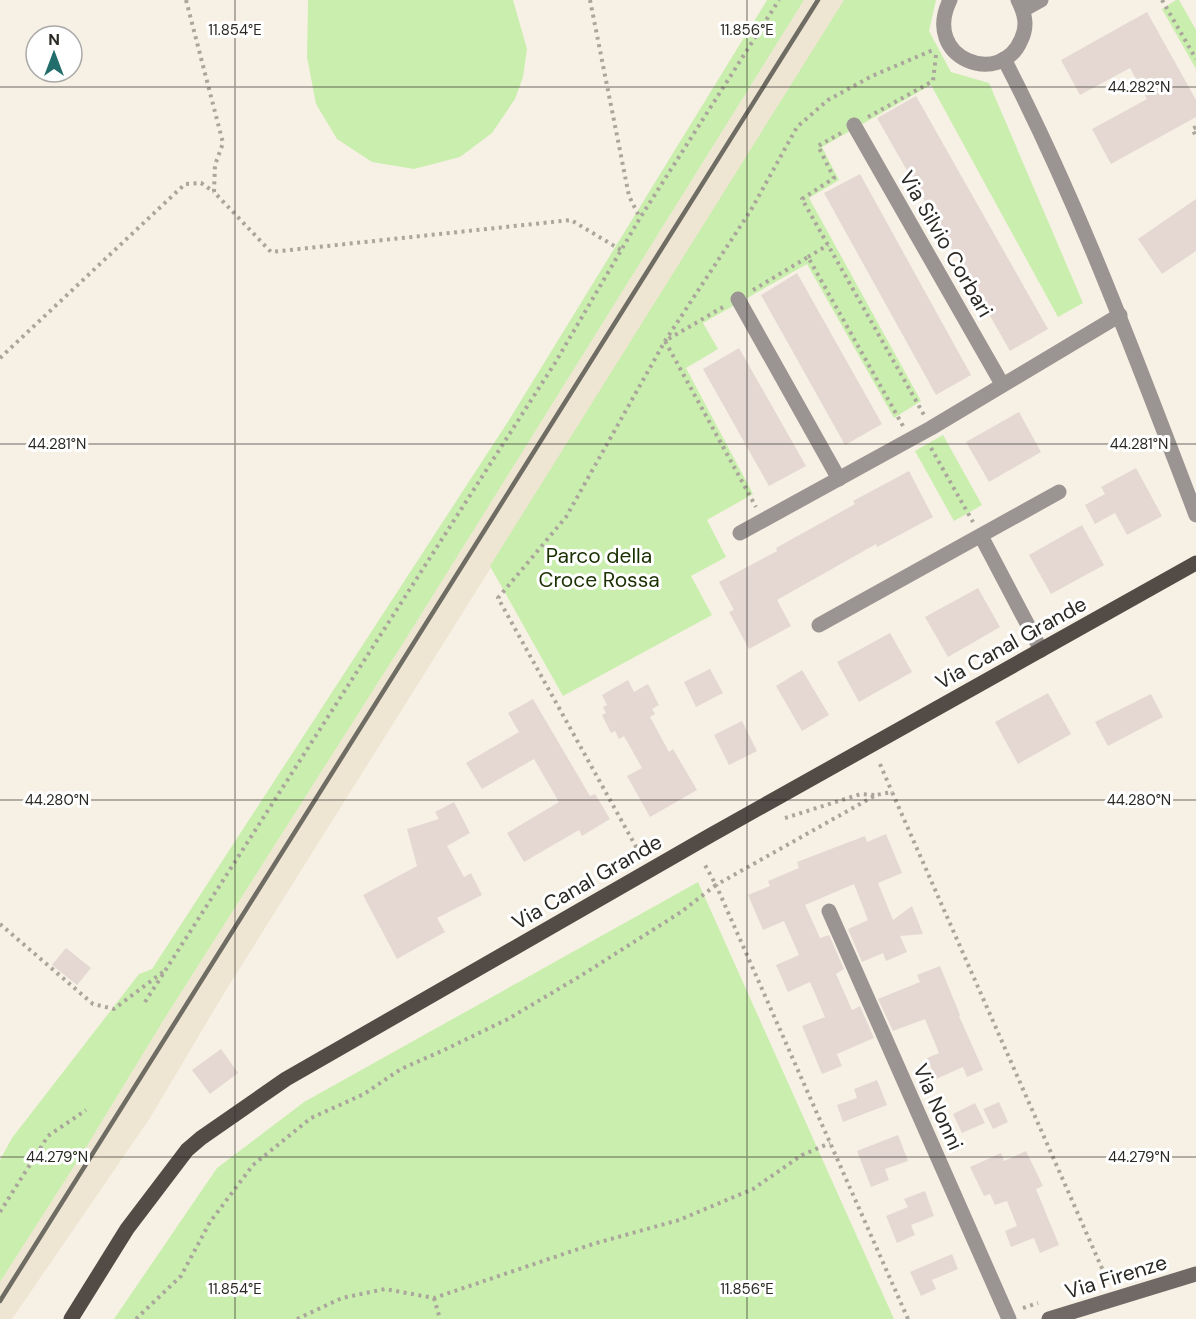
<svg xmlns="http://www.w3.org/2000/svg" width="1196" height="1319" viewBox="0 0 1196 1319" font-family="'DM Sans',sans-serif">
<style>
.built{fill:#efe5d3}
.green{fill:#caeeae}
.building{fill:#e5d8d3}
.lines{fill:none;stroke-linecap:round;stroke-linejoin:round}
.path{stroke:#aaa69c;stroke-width:4;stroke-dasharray:3 4.5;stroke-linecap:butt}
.street{stroke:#9a9592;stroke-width:15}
.secondary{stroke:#706965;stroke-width:15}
.primary{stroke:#534b46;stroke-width:15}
.rail{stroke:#6f6c64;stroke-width:4.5}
.ticks{fill:none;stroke:#2b2924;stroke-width:1.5;stroke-opacity:0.45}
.labels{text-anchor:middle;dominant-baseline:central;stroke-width:6;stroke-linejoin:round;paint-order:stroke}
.street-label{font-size:21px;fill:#2b2924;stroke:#fff}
.park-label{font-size:21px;fill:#1a3000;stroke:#fff}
.ticks-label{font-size:15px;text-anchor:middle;fill:#2b2924;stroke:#fff;stroke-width:6;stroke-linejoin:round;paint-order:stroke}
</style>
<rect width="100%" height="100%" fill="#f7f1e5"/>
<path class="built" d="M804 0H847L223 995 150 1118 12 1319H0V1282L82 1154 163 1021 412 629Z"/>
<g class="green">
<path d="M308 0H513L527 49 523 77 515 99 492 133 460 157 414 169 372 162 337 139 316 104 307 57Z"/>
<path d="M767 0H804L412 629 163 1021 82 1154 0 1282V1160L12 1138 139 974 152 969 509 420Z"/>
<path d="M844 0H936L929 31 951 72 989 83 1083 303 1058 317 931 85 822 147 839 180 809 198 921 401 894 418 807 264 703 323 718 349 686 368 753 494 707 520 726 557 691 576 712 615 563 696 490 566Z"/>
<path d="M1176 0H1179L1196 30V69L1162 9Z"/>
<path d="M943 435 982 505 954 521 915 451Z"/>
<path d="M698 882 894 1319H114L217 1168 304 1102Z"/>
</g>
<g class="building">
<path d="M1147 12 1196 100V117L1111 164 1092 129 1147 99 1130 68 1080 95 1061 60Z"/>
<path d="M916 96 1048 329 1010 351 877 118Z"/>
<path d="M860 174 971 375 936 395 824 193Z"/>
<path d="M1196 199V251L1162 274 1138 239Z"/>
<path d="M797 273 882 424 845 445 761 295Z"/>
<path d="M739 348 806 466 769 486 703 369Z"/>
<path d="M1019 412 1041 452 989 482 966 442Z"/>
<path d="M1136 468 1162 516 1127 535 1115 513 1095 524 1085 505 1105 494 1101 487Z"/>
<path d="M909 471 933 517 877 547 876 544 777 600 791 626 749 649 729 612 734 610 719 582 777 551 776 548 855 504 853 501Z"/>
<path d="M1082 525 1104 565 1051 594 1029 555Z"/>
<path d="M978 588 1000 627 948 657 925 617Z"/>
<path d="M890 633 912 672 859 702 837 662Z"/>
<path d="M710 669 723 693 696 707 684 682Z"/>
<path d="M802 670 829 715 802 731 776 686Z"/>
<path d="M628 680 634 692 648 684 659 705 652 709 655 714 650 717 669 752 673 749 697 790 650 817 627 776 642 768 624 736 619 739 615 731 611 733 602 715 606 713 603 707 607 705 602 695Z"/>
<path d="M1048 693 1071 734 1018 764 995 722Z"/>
<path d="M1151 694 1163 717 1108 746 1095 722Z"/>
<path d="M533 699 590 796 595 794 610 819 582 836 579 830 524 862 507 833 559 802 534 759 482 789 466 763 519 732 508 713Z"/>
<path d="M742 721 757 751 729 765 714 735Z"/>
<path d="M454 802 470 833 447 846 464 877 471 873 482 895 437 918 445 932 397 959 363 895 417 866 407 829 439 819 435 812Z"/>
<path d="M886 834 902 873 878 883 893 920 912 906 923 934 900 936 907 952 886 961 883 953 862 962 848 929 868 920 854 884 805 905 820 938 829 935 830 937 844 969 836 974 852 1010 860 1006 874 1038 837 1054 842 1066 822 1074 802 1026 825 1017 810 982 788 992 776 965 799 955 784 921 763 930 748 895 770 886 768 881 799 868 797 862 865 836 867 842Z"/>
<path d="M66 948 91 968 77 985 52 965Z"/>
<path d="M940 966 960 1015 959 1016 983 1070 967 1077 963 1067 936 1079 927 1058 939 1053 925 1019 893 1031 878 999 920 982 917 975Z"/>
<path d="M221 1049 238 1073 210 1094 192 1070Z"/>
<path d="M877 1080 887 1105 843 1122 837 1105 857 1098 854 1089Z"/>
<path d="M999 1102 1008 1122 993 1129 983 1109Z"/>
<path d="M975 1103 985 1123 962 1133 953 1114Z"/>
<path d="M898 1135 908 1161 885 1169 889 1180 871 1187 857 1151Z"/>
<path d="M1026 1151 1043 1186 1036 1189 1059 1245 1040 1253 1034 1238 1011 1247 1005 1231 1017 1226 1007 1201 995 1205 990 1194 984 1196 970 1167 1001 1153 1004 1161Z"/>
<path d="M925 1191 934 1216 911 1225 915 1235 897 1243 886 1216 908 1207 904 1199Z"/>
<path d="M952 1254 958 1269 932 1280 936 1289 921 1296 910 1272Z"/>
</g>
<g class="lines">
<g class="path">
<path d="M186 0 223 143 215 165 214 192 271 252 571 220 621 250"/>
<path d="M590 0 629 196 640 218"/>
<path d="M1162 0 1196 59"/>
<path d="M868 117 933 81 936 55"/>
<path d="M1196 127 1192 129 1196 136"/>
<path d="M841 133 818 146 834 178 802 199 924 415"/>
<path d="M808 257 828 245"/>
<path d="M753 290 808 257 903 426"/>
<path d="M723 307 665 341 756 507"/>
<path d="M0 358 185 184 201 183 214 192"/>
<path d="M931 448 973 522"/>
<path d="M880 764 892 792"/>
<path d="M785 818 861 794 875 795"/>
<path d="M640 854 498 598 566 517 665 341 751 210 797 127 828 100 872 76 933 50"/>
<path d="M0 924 93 1004 114 1009 163 972"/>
<path d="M145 1002 555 363 640 218 779 0"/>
<path d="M0 1212 48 1136 86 1110"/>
<path d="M434 1298 440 1319"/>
<path d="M1023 1308 1038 1303"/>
<path d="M136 1319 181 1276 210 1222 253 1165 311 1118 364 1094 401 1069 444 1050 508 1019 582 975 681 912 716 885 705 865"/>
<path d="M297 1319 342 1298 385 1289 434 1298 593 1244 679 1220 753 1189 802 1155 830 1143"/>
<path d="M908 1319 716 885 876 795 892 792 1108 1282"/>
</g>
<g class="street">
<path d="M950 0C921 59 1001 88 1021 40 1028 26 1025 14 1018 0"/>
<path d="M1023 10 1041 0"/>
<path d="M1004 59C1080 206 1137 361 1196 515"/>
<path d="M854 125 1002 384"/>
<path d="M738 299 839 479"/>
<path d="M740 533 931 428 1120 315"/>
<path d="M981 536 1041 650"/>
<path d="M819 625 1059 492"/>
<path d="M829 911 1009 1319"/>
</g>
<path class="secondary" d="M1049 1319 1196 1274"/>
<path class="primary" d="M71 1319 127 1229 187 1150 201 1138 286 1079 711 835 1196 563"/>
<path class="rail" d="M0 1301 818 0"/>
</g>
<path class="ticks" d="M235 0V1319M747 0V1319M0 87H1196M0 444H1196M0 800H1196M0 1157H1196"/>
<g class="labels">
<g class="street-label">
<text transform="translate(946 244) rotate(60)">Via Silvio Corbari</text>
<text transform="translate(1011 643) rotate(-29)">Via Canal Grande</text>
<text transform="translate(587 882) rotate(-30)">Via Canal Grande</text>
<text transform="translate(938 1107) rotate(66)">Via Nonni</text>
<text transform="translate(1116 1277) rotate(-17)">Via Firenze</text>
</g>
<g class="park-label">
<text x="599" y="556">Parco della<tspan x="599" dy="24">Croce Rossa</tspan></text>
</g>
</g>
<g class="ticks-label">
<text x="235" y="35">11.854°E</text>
<text x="747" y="35">11.856°E</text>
<text x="1139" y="92">44.282°N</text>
<text x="57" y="449">44.281°N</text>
<text x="1139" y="449">44.281°N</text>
<text x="57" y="805">44.280°N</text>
<text x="1139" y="805">44.280°N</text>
<text x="57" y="1162">44.279°N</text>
<text x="1139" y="1162">44.279°N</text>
<text x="235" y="1294">11.854°E</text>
<text x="747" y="1294">11.856°E</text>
</g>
<g transform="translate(54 54)"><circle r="28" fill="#ffffff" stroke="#aaa9a7" stroke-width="1.5"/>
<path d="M0-4.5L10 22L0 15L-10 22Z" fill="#236e6d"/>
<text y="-9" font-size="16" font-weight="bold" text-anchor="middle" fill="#2b2924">N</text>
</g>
</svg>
